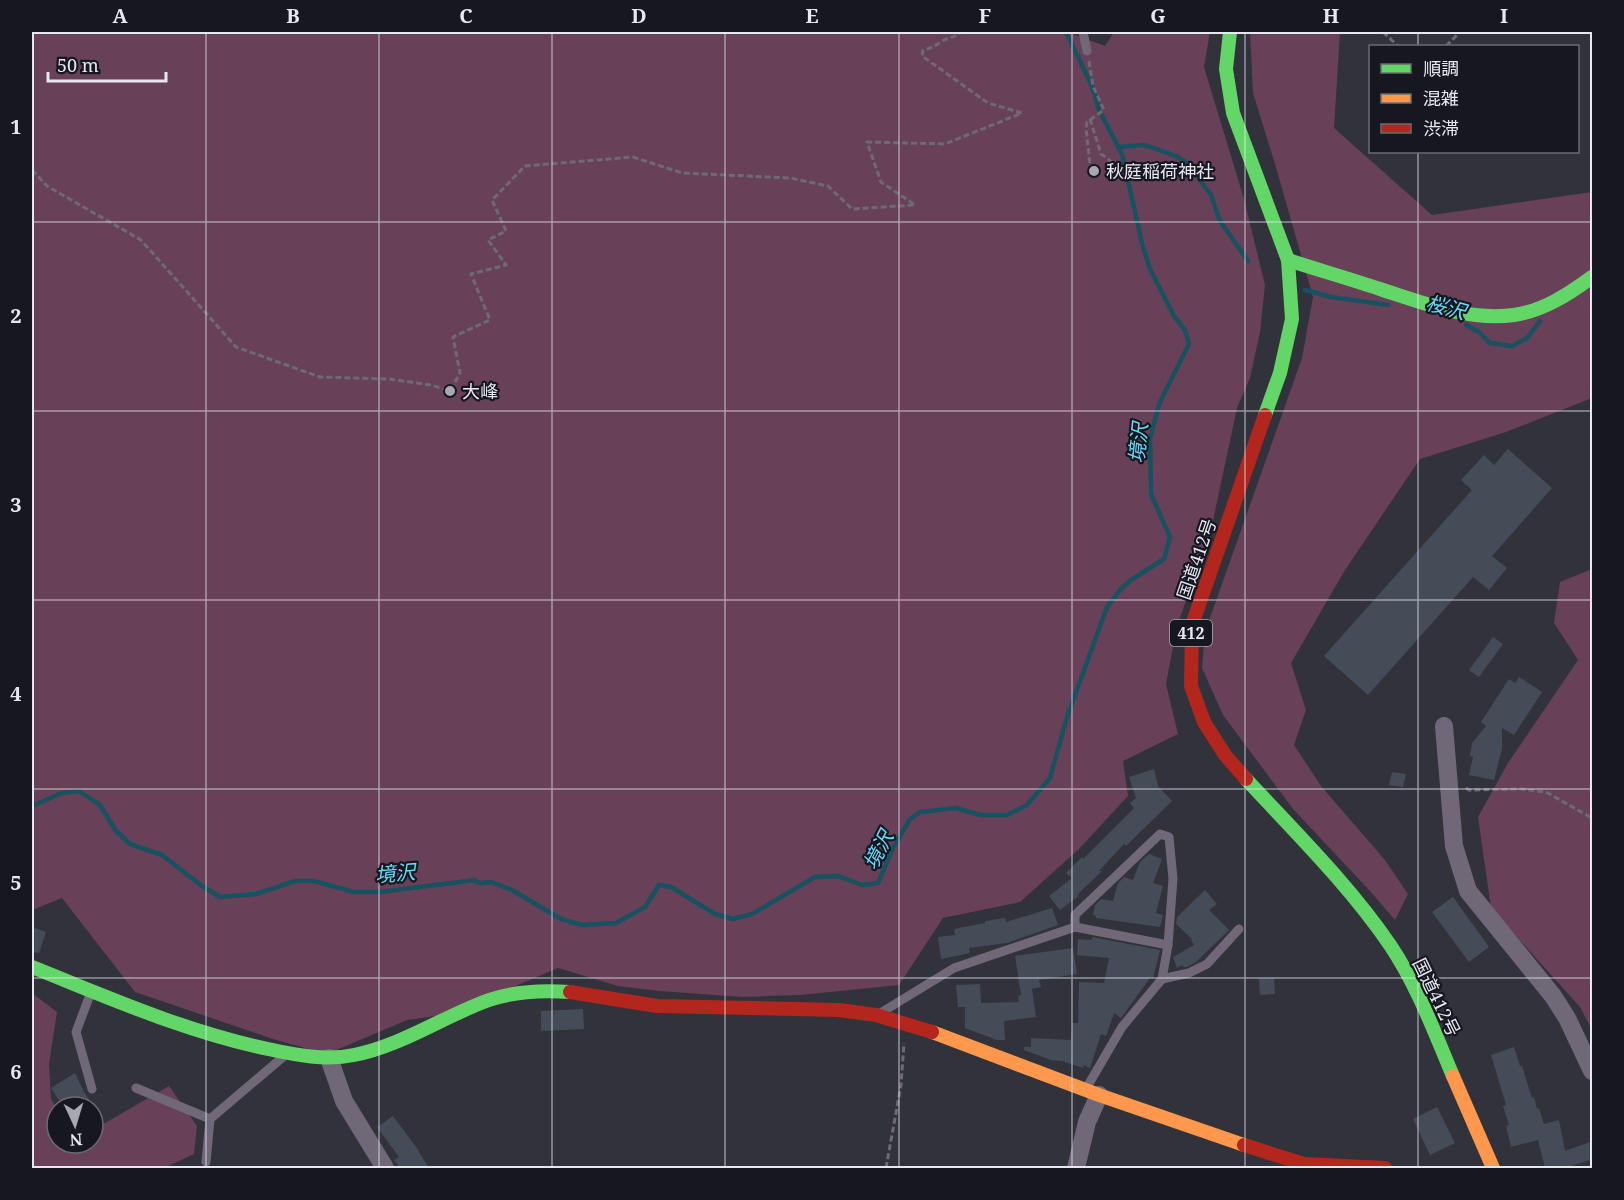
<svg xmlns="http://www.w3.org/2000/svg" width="1624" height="1200" viewBox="0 0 1624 1200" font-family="'Noto Serif','Noto Sans JP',serif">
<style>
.green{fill:#684057}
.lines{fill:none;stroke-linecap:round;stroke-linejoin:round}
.stream{stroke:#165260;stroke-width:4.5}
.building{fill:#444c58}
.path{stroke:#6e6a74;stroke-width:3;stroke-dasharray:6 3;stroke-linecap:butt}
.lane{stroke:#706876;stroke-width:9}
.street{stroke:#706876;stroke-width:18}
.fast{stroke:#63d668;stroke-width:14}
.slow{stroke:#ff974d;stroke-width:14}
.jam{stroke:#b3261e;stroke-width:14}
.grid{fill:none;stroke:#e7e7f2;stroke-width:1.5;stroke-opacity:0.55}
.poi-dot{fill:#a8a8b2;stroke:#17181f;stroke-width:2}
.labels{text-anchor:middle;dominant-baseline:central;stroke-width:4.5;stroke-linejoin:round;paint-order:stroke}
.shield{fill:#17181f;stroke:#a9a9b3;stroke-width:1.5}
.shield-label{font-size:16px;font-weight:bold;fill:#e7e7f2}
.poi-label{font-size:18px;fill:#e7e7f2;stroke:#17181f;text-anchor:start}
.street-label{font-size:18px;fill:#e7e7f2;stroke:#17181f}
.water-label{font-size:20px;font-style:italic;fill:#64dbfa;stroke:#17181f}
.neatline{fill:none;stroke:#e7e7f2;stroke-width:2}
.grid-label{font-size:20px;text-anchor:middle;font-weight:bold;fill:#e7e7f2}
</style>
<rect width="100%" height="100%" fill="#32323b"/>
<g class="green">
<path d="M32 32H1067L1105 46 1114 32H1210L1204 67 1244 199 1265 285 1260 332 1250 378 1237 408 1211 530 1177 626 1166 684 1178 734 1123 761 1128 796 1079 849 1020 902 943 918 899 985 800 995 743 997 659 991 618 986 558 968 450 1014 407 1020 327 1054 273 1039 135 992 62 898 32 910Z"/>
<path d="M1250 32H1340L1334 128 1432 215 1592 192V398L1506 432 1420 459 1345 570 1291 663 1306 710 1294 745 1321 786 1385 860 1408 894 1395 920 1370 891 1293 809 1223 715 1202 668 1205 632 1302 358 1313 297 1275 164 1253 93Z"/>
<path d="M1592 569V1030L1580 1007 1491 908 1478 817 1508 763 1578 660 1554 623 1560 582Z"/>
<path d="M32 993 57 1012 49 1064 51 1099 57 1109V1143H93V1130L169 1086 197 1126 194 1154 164 1168H32Z"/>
</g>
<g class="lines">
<g class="stream">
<path d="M1118 147 1145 145 1176 156 1187 163 1211 195 1220 221 1248 261"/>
<path d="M1305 290 1331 297 1388 305"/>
<path d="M1466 325 1479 332 1490 343 1512 346 1527 338 1540 321"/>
<path d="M32 806 62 793 79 791 100 805 116 831 130 844 162 855 202 886 220 897 256 894 295 881H314L354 892H380L475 880 479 883 491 882 512 890 561 919 582 925 616 923 645 907 659 885 671 887 715 914 733 919 752 914 815 877 838 876 862 885 878 883 893 848 910 819 920 812 956 808 980 815H1007L1027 805 1050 778 1067 717 1107 607 1120 590 1131 580 1164 559 1170 537 1151 494 1150 439 1159 404 1189 344 1185 330 1174 316 1150 269 1142 243 1122 154 1099 110 1092 86 1066 32"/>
</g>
</g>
<g class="building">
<path d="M1508 449 1552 488 1492 556 1507 568 1489 590 1473 577 1368 695 1324 656 1472 490 1461 480 1484 455 1494 465Z"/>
<path d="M1493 637 1503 644 1479 677 1469 670Z"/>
<path d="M1519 677 1542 692 1514 735 1502 728V749L1494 780 1469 775 1473 757 1470 756 1472 743 1486 726 1481 722 1509 679 1515 683Z"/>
<path d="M1154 769 1158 786 1172 801 1126 846 1124 844 1099 871H1102L1077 895 1079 896 1060 910 1049 896 1072 878 1066 873 1082 857 1083 859 1134 808 1130 803 1136 798 1129 777Z"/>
<path d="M1392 772 1406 774 1403 787 1389 785Z"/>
<path d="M1149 854 1162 859 1153 883 1163 886 1156 913 1163 915 1160 927 1096 918V916L1093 915 1095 905 1101 899 1113 901 1118 883 1124 877 1133 880 1140 862Z"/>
<path d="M1205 890 1217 904 1209 910 1229 930 1196 962 1187 967H1183L1182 965 1177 968 1173 957 1194 945 1191 940 1192 939 1176 924 1177 917Z"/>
<path d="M1453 897 1489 947 1469 962 1432 912Z"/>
<path d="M1052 908 1058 925 1007 943 969 948 970 953 941 959 938 937 955 935 954 929 985 923V921L1005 918 1006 922Z"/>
<path d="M32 927 46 932 39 953 32 952Z"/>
<path d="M1092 937 1160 950 1153 979 1150 978 1121 1018 1114 1013 1106 1036 1101 1034 1090 1068 1084 1065 1083 1068 1062 1061 1051 1060 1024 1050V1047H1031V1038L1071 1040 1072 1023H1078L1079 982 1104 983 1109 958 1077 955 1078 939 1092 940Z"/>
<path d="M1073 948 1077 974 1039 980 1041 987 1032 989 1036 1017 1004 1021 1005 1040H997L965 1028V1007H958L956 985 980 984 981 1003 1019 1002 1018 996 1021 995 1015 956Z"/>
<path d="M1274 978 1275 994 1260 995 1259 979Z"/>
<path d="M583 1009 584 1029 541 1031V1011Z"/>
<path d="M1514 1047 1520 1066H1522L1532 1098 1534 1097 1537 1109 1539 1108 1544 1124 1559 1120 1565 1151 1593 1141V1159L1565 1168H1545L1538 1140 1511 1147 1506 1126 1509 1125 1503 1106 1506 1105 1491 1055Z"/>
<path d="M75 1073 84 1092 94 1107H63L51 1088Z"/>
<path d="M1437 1107 1455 1143 1430 1155 1413 1119Z"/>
<path d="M393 1116 416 1147 429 1168H400L394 1160 399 1157 377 1127Z"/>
</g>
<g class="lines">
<g class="path">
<path d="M1383 32 1398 46"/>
<path d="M1446 46 1460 32"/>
<path d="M1089 61 1093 86 1104 110 1087 122 1086 128 1090 166"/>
<path d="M1090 119 1101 154 1120 168"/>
<path d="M32 170 47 186 141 240 236 347 320 377 389 379 431 385 450 391 460 373 453 337 490 320 471 274 506 265 488 240 506 231 492 200 525 166 633 157 682 173 790 178 828 186 852 209 915 205 881 182 867 142 945 144 1022 113 988 103 922 56 923 50C932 48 935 46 942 41 949 37 955 38 961 32"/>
<path d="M1466 788 1469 790 1522 789 1546 792 1592 818"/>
<path d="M886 1168 901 1085 904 1043"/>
</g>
<g class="lane">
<path d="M1083 32 1087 51"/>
<path d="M1075 927V915L1160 834 1169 837 1173 879 1168 945 1162 979 1122 1027 1087 1087"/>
<path d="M1162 979 1189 973 1207 964 1239 929"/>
<path d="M91 992 76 1032 92 1089"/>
<path d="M882 1012 954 968 1075 927 1168 945"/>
<path d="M136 1088 210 1119 283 1057"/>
<path d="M206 1162 210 1119"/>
</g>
<g class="street">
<path d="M1444 726 1454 846 1468 891 1553 996 1567 1018 1592 1071"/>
<path d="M329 1058 344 1101 385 1168"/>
<path d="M1076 1168 1087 1122 1099 1095"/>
</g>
<g class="fast">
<path d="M1230 32 1226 69 1233 113 1288 260 1292 319 1280 373 1265 415"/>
<path d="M1288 260C1319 270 1350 279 1380 289 1423 303 1468 321 1514 315 1543 311 1569 294 1592 277"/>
<path d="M1246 779C1295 832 1349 885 1390 945 1417 985 1434 1031 1453 1076"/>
<path d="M32 967C110 998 186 1032 268 1049 296 1055 326 1061 354 1055 401 1046 444 1016 489 1000 515 991 542 990 570 992"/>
</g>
<g class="slow">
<path d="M932 1032 1099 1095 1244 1145"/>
<path d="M1453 1076 1493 1168"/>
</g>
<g class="jam">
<path d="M1246 779 1225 755 1204 722 1191 686 1192 625 1265 415"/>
<path d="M570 992 657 1006 839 1010 876 1015 932 1032"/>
<path d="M1244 1145 1304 1164 1385 1168"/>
</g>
</g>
<path class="grid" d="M206 32V1168M379 32V1168M552 32V1168M725 32V1168M899 32V1168M1072 32V1168M1245 32V1168M1418 32V46M1418 152V1168M32 222H1592M32 411H1592M32 600H1592M32 789H1592M32 978H1592"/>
<g class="poi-dot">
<circle cx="1094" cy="171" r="6"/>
<circle cx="450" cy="391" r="6"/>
</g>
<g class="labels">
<rect class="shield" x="1170" y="620" width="42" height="26" rx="4.5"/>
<g class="shield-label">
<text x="1191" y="633">412</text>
</g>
<g class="poi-label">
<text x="1106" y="171">秋庭稲荷神社</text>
<text x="462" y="391">大峰</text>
</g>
<g class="street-label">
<text transform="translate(1196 559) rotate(-71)">国道412号</text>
<text transform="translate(1437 997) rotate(64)">国道412号</text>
</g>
<g class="water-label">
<text transform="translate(1446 307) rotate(15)">桜沢</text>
<text transform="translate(1138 443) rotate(-84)">境沢</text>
<text transform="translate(878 850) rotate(-63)">境沢</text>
<text transform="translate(395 873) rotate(-5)">境沢</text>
</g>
</g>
<rect width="1624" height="1200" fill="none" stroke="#17181f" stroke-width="66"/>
<rect x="1369" y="45" width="210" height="108" fill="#17181f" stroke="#6a6b73" stroke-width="1.5"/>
<rect x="1381" y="64" width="30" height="9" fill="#63d668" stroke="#6a6b73" stroke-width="1.5"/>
<text x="1423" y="75" font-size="18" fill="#e7e7f2">順調</text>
<rect x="1381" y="94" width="30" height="9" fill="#ff974d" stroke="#6a6b73" stroke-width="1.5"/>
<text x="1423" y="105" font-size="18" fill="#e7e7f2">混雑</text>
<rect x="1381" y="124" width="30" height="9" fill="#b3261e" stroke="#6a6b73" stroke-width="1.5"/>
<text x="1423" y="135" font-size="18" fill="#e7e7f2">渋滞</text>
<g transform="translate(75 1125) rotate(176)"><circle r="28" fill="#17181f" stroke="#6a6b73" stroke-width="1.5"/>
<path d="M0-4.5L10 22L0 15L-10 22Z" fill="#a8a8b2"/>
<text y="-9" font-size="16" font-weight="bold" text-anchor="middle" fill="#e7e7f2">N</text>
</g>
<path d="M48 72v9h118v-9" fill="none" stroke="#e7e7f2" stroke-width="3"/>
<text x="57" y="72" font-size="18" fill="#e7e7f2" stroke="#17181f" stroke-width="4.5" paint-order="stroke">50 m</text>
<rect x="33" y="33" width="1558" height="1134" class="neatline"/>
<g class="grid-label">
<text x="120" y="23">A</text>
<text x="293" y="23">B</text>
<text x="466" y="23">C</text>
<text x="639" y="23">D</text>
<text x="812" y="23">E</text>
<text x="985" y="23">F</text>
<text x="1158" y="23">G</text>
<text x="1331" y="23">H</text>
<text x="1504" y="23">I</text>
<text x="16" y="134">1</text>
<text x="16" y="323">2</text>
<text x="16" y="512">3</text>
<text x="16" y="701">4</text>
<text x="16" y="890">5</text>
<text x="16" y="1079">6</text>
</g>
</svg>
